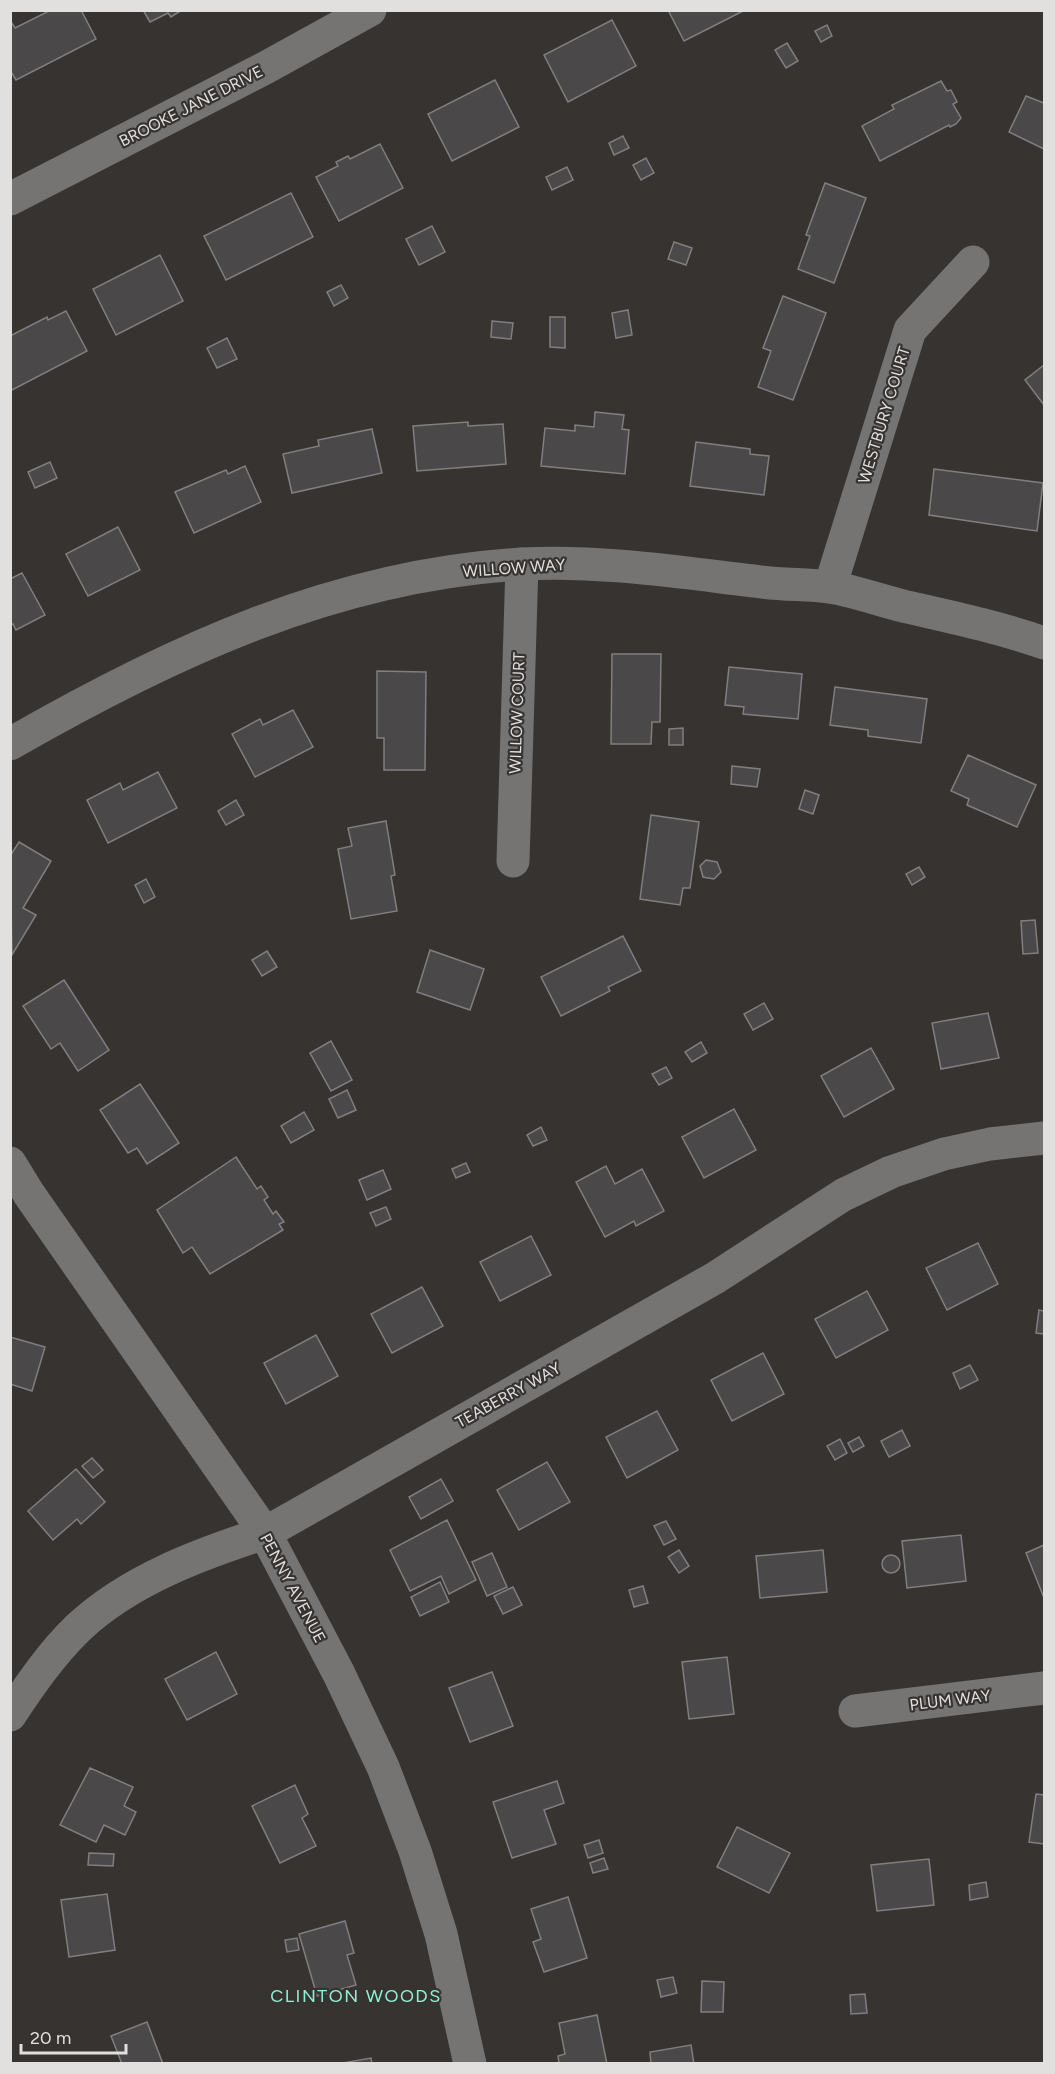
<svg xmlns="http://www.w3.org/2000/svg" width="1055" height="2074" viewBox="0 0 1055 2074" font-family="Figtree,sans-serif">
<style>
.building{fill:#4b4849;stroke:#827e7f;stroke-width:1.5}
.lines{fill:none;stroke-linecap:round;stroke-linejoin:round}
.minor{stroke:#767472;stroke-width:33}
.labels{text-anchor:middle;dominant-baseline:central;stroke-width:4.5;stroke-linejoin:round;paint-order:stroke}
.street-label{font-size:16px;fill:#e2e0df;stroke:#363331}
.neighbourhood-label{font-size:18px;letter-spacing:1.5px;fill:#8ff0d6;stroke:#363331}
</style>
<rect width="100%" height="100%" fill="#363331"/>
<g class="building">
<path d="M51 10H81L96 39 16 80 10 70V20L15 28Z"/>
<path d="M143 10H182L171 17 168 13 150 22Z"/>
<path d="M668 10H745L684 41Z"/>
<path d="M612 20 636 66 568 102 544 55Z"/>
<path d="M827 25 832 36 821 42 815 31Z"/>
<path d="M787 43 798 61 786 68 775 50Z"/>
<path d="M495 80 519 127 452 161 428 114Z"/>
<path d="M941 81 947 91 951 90 957 102 953 104 961 118 956 124 950 127 949 125 880 161 862 126 894 109 892 105Z"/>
<path d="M1026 96 1044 103V149L1009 132Z"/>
<path d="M623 136 629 148 614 155 609 143Z"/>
<path d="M380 144 403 188 339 221 316 177 338 166 336 162 348 156 350 159Z"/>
<path d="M646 158 654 173 641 180 633 165Z"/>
<path d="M567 167 573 180 552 190 546 177Z"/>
<path d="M825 183 866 198 834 283 798 269 810 236 806 235Z"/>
<path d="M291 193 313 237 226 280 204 236Z"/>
<path d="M432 226 445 252 419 265 406 239Z"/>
<path d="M674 242 692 248 686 265 668 259Z"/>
<path d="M160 255 183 301 116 335 93 289Z"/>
<path d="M341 285 348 298 334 306 327 292Z"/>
<path d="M783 296 826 313 793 400 758 387 771 351 763 348Z"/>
<path d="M628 310 632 335 616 338 612 313Z"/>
<path d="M66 311 87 351 10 391V336L47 317 48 320Z"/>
<path d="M550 317H565V348L550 347Z"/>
<path d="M492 321 513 323 511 339 491 337Z"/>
<path d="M227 338 237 359 217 368 207 348Z"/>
<path d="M1044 365V405L1025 380Z"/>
<path d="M595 412 624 415 622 429 629 430 625 474 541 466 545 428 575 431V425L594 427Z"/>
<path d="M468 422V426L503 424 506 464 417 471 413 426Z"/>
<path d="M372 429 382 473 292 493 283 454 319 446 318 440Z"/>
<path d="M696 442 750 449V454L769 456 764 495 690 486Z"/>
<path d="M50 462 57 478 35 488 28 472Z"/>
<path d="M245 466 261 502 194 533 175 492 226 470 228 474Z"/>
<path d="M934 469 1043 483 1037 531 929 515Z"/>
<path d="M118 527 140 570 88 596 66 554Z"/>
<path d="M22 573 45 615 16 630 13 624 10 625V579Z"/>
<path d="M612 654H661L660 722H652L651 744H611Z"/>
<path d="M729 667 802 674 798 719 743 714 744 707 725 705Z"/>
<path d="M377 671 426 672 425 770H384V738H377Z"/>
<path d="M835 687 927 699 921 743 868 736V730L830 725Z"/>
<path d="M293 710 313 747 255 777 232 734 260 719 263 725Z"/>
<path d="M683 728V745H669V729Z"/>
<path d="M968 755 1036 785 1017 827 967 805 969 799 951 791Z"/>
<path d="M732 766 760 769 757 787 731 784Z"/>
<path d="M158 772 177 808 108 843 87 800 120 783 123 790Z"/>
<path d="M805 790 819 795 813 814 799 809Z"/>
<path d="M236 800 244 815 226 825 218 811Z"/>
<path d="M651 815 699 822 690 888H683L680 905 640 899Z"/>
<path d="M386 821 395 875 391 876 397 911 351 919 338 849 352 846 348 828Z"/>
<path d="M19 842 51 861 23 908 36 915 12 955 10 856Z"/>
<path d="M706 860 717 862 721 872 714 879 703 877 700 866Z"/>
<path d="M919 867 925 877 912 885 906 874Z"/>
<path d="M146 879 155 897 144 903 135 885Z"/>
<path d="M1035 920 1038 953 1023 954 1021 921Z"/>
<path d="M623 936 641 971 608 987 610 991 561 1016 541 977Z"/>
<path d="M430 950 484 969 470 1010 417 992Z"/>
<path d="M267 951 277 967 262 976 252 960Z"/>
<path d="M64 980 109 1050 78 1071 60 1043 51 1049 23 1006Z"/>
<path d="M764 1003 773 1019 753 1030 744 1014Z"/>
<path d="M988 1013 999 1058 941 1069 932 1023Z"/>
<path d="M331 1041 352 1080 331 1091 310 1053Z"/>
<path d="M701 1042 707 1053 692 1062 685 1052Z"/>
<path d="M871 1048 894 1089 844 1117 821 1076Z"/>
<path d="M666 1067 672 1078 659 1085 652 1074Z"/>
<path d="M140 1084 179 1143 147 1164 137 1148 128 1153 100 1110Z"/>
<path d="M347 1090 356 1110 338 1118 329 1099Z"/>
<path d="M734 1109 756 1150 704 1178 682 1137Z"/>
<path d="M304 1112 314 1130 291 1143 281 1126Z"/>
<path d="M541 1127 547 1140 533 1146 527 1135Z"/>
<path d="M236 1157 257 1189 261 1186 268 1197 264 1200 273 1214 276 1211 284 1222 279 1224 283 1230 210 1274 192 1247 183 1253 157 1210Z"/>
<path d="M466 1163 470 1172 456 1178 452 1169Z"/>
<path d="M606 1166 615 1184 642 1169 664 1211 636 1226 634 1221 605 1237 576 1182Z"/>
<path d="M383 1170 391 1189 367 1200 359 1180Z"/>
<path d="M386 1207 391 1219 376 1226 370 1213Z"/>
<path d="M531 1236 551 1275 500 1301 480 1262Z"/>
<path d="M978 1243 998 1284 947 1310 926 1268Z"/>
<path d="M422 1287 443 1326 392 1353 371 1314Z"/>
<path d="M867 1291 888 1330 836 1358 815 1319Z"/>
<path d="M1039 1310 1044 1311V1334L1036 1333Z"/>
<path d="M316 1335 338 1376 286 1404 264 1363Z"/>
<path d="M10 1337 45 1347 32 1391 10 1384Z"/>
<path d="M763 1353 784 1394 732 1421 711 1380Z"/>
<path d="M970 1365 978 1380 960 1389 953 1373Z"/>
<path d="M657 1411 678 1450 627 1478 606 1437Z"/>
<path d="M902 1430 910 1446 889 1457 881 1441Z"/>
<path d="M859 1437 864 1446 853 1452 848 1443Z"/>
<path d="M840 1439 847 1453 835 1460 827 1446Z"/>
<path d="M92 1458 103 1470 93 1478 82 1466Z"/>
<path d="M547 1462 570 1502 519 1530 497 1490Z"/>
<path d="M76 1469 105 1502 81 1524 77 1519 53 1540 28 1511Z"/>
<path d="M441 1479 453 1501 421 1519 409 1497Z"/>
<path d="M447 1520 476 1580 449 1594 441 1576 410 1591 390 1550Z"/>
<path d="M666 1521 676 1539 664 1545 654 1526Z"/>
<path d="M961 1535 966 1581 907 1588 902 1541Z"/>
<path d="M1044 1545V1598L1026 1553Z"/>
<path d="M679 1550 689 1566 679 1573 668 1557Z"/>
<path d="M823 1550 827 1592 760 1598 756 1556Z"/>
<path d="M492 1553 507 1587 487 1596 472 1562Z"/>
<circle cx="891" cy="1564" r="9"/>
<path d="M440 1582 449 1602 420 1616 411 1597Z"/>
<path d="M643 1586 648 1603 634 1607 629 1590Z"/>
<path d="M513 1587 522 1605 503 1614 494 1596Z"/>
<path d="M216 1652 237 1694 187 1720 165 1679Z"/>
<path d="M727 1657 734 1714 689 1719 682 1662Z"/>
<path d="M492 1672 513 1726 470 1742 449 1688Z"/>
<path d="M90 1768 133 1787 124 1806 136 1812 125 1835 104 1825 96 1842 60 1825Z"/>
<path d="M557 1781 564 1803 544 1810 556 1844 512 1858 493 1802Z"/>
<path d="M295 1785 308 1814 302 1818 316 1846 280 1863 252 1806Z"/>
<path d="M1036 1794 1044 1795V1844L1029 1842Z"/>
<path d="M737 1827 790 1853 769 1893 717 1867Z"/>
<path d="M599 1840 603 1853 588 1858 584 1845Z"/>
<path d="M89 1853 114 1854 113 1866 88 1865Z"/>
<path d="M604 1858 608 1869 593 1873 590 1863Z"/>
<path d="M929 1859 934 1905 877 1911 871 1865Z"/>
<path d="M986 1882 988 1897 970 1900 969 1885Z"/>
<path d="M107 1894 115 1950 69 1957 61 1900Z"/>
<path d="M568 1897 587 1958 544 1972 533 1942 541 1939 531 1909Z"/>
<path d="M345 1921 354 1953 347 1955 356 1985 317 1996 299 1934Z"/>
<path d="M297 1938 299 1950 287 1952 285 1940Z"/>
<path d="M673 1977 677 1993 661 1997 657 1980Z"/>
<path d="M702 1981 724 1982 723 2012H701Z"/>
<path d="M865 1994 867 2013 851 2014 850 1995Z"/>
<path d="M597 2015 607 2064H559L558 2056 565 2054 559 2023Z"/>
<path d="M147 2022 163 2064H122L111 2036Z"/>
<path d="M691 2045 694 2064H651L650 2052Z"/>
<path d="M371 2058 372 2064H337Z"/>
</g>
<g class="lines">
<g class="minor">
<path d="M10 199 265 68 370 10"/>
<path d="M830 587 910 330 973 262"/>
<path d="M10 744C170 652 335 575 522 564 599 560 678 572 754 581 779 585 805 584 830 587 854 591 879 600 903 606 951 617 998 627 1044 643"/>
<path d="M513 861 522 564"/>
<path d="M10 1163 29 1194 265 1533 339 1674 383 1767 415 1851 441 1934 470 2064"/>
<path d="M855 1711 1044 1688"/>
<path d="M10 1715C30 1685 52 1653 78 1628 129 1580 200 1554 265 1533L715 1278 843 1195 891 1172 944 1154 990 1144 1044 1138"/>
</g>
</g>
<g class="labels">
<g class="street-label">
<text transform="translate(191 106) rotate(-27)">BROOKE JANE DRIVE</text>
<text transform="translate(884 415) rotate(-73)">WESTBURY COURT</text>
<text transform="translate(514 568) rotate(-4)">WILLOW WAY</text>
<text transform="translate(517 713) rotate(-88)">WILLOW COURT</text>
<text transform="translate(508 1395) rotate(-29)">TEABERRY WAY</text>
<text transform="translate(293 1588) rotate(62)">PENNY AVENUE</text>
<text transform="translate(950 1700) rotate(-7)">PLUM WAY</text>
</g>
<g class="neighbourhood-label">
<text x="356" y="1996">CLINTON WOODS</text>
</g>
</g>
<rect width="1055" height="2074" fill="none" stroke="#e2e0df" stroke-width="24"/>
<path d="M21 2044v9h105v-9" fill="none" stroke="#e2e0df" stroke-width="3"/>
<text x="30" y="2044" font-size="18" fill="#e2e0df" stroke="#363331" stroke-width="4.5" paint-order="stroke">20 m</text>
</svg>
